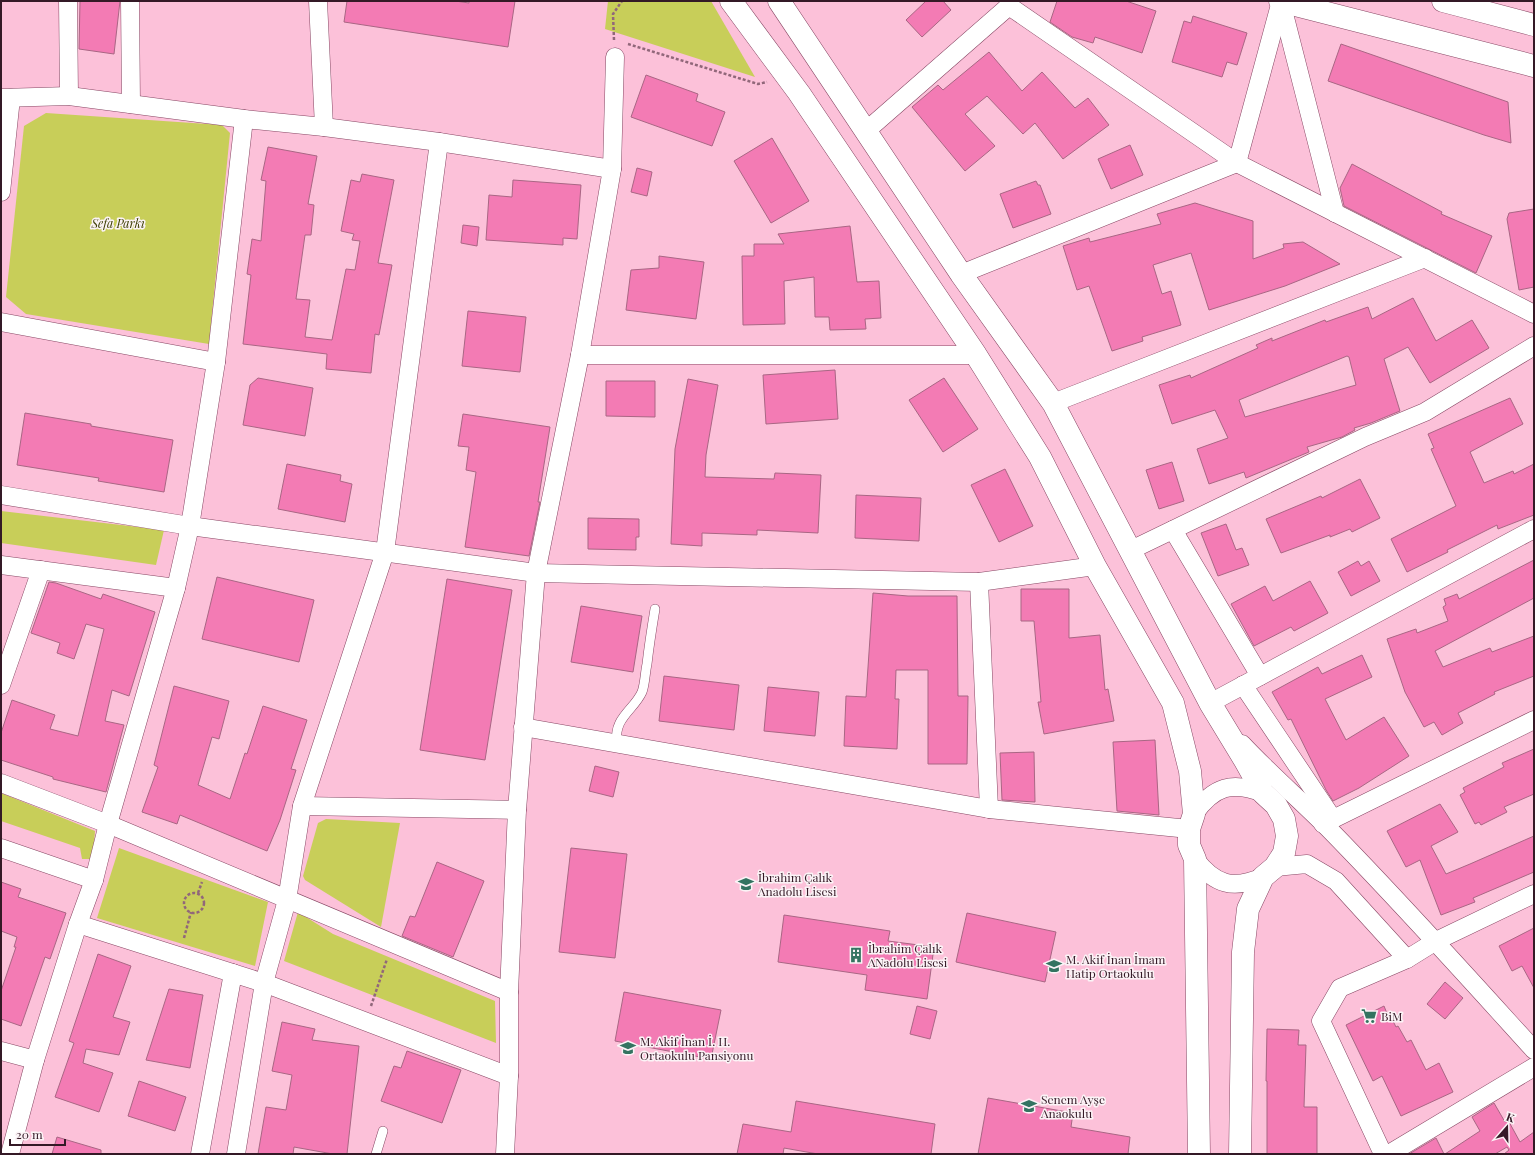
<svg xmlns="http://www.w3.org/2000/svg" width="1535" height="1155" viewBox="0 0 1535 1155" font-family="'Playfair Display',serif">
<style>
.green{fill:#c8ce59}
.building{fill:#f37bb4;stroke:#a96684;fill-rule:evenodd}
.lines{fill:none;stroke-linecap:round;stroke-linejoin:round}
.lane-casing{stroke:#874764;stroke-width:10}
.street-casing{stroke:#874764;stroke-width:19}
.secondary-casing{stroke:#874764;stroke-width:23}
.path{stroke:#91677a;stroke-width:2.5;stroke-dasharray:3 2;stroke-linecap:butt}
.lane{stroke:#fff;stroke-width:9}
.street{stroke:#fff;stroke-width:18}
.secondary{stroke:#fff;stroke-width:22}
.labels{text-anchor:middle;dominant-baseline:central;stroke-width:3;stroke-linejoin:round;paint-order:stroke}
.park-label{font-size:12px;font-style:italic;fill:#3d3f03;stroke:#fbf3f6}
.poi-label{font-size:12px;fill:#341926;stroke:#fbf3f6;text-anchor:start}
</style>
<rect width="100%" height="100%" fill="#fcc1d9"/>
<g class="green">
<path d="M608 1H711L755 77 605 29Z"/>
<path d="M46 113 222 125 230 133 209 344 26 314 6 297 24 126Z"/>
<path d="M1 511 164 530 156 565 1 543Z"/>
<path d="M1 793 95 831 93 859H82L80 848 1 821Z"/>
<path d="M326 819 400 823 381 927 305 880 303 876 318 823Z"/>
<path d="M119 848 268 902 255 966 97 918Z"/>
<path d="M298 912 333 934 495 1001 496 1043 284 961Z"/>
</g>
<g class="building">
<path d="M80 1H120L114 54 79 49Z"/>
<path d="M347 1H455L469 3V1H515L508 47 344 22Z"/>
<path d="M926 1H943L951 10 922 37 906 20Z"/>
<path d="M1057 1H1126L1156 11 1142 53 1095 37 1093 43 1072 37 1050 22Z"/>
<path d="M1193 16 1247 33 1237 65 1227 62 1222 77 1172 62 1184 21 1191 23Z"/>
<path d="M1341 44 1508 102 1511 143 1484 135 1328 81Z"/>
<path d="M989 52 1022 91 1042 72 1075 108 1088 98 1109 125 1063 159 1035 123 1023 134 987 96 965 114 995 146 965 171 912 107 938 85 943 90Z"/>
<path d="M646 75 698 94 696 101 725 112 712 146 631 117Z"/>
<path d="M772 138 809 201 771 223 734 161Z"/>
<path d="M1130 145 1143 175 1111 189 1098 159Z"/>
<path d="M268 147 317 156 308 204 314 205 311 235H305L296 299 310 300 305 337 332 340 346 269 355 270 360 241 352 240 354 234 341 231 351 180 360 182 362 174 394 180 378 263 392 265 379 335 375 334 371 373 326 369 327 354 243 344 251 275 247 274 252 239 261 241 266 181 261 180Z"/>
<path d="M1352 164 1442 212 1441 214 1492 236 1476 273 1344 206 1340 188Z"/>
<path d="M637 168 652 172 647 196 631 192Z"/>
<path d="M513 180 581 185 577 239 563 238V245L486 240 489 195 512 197Z"/>
<path d="M1036 181 1038 185H1040L1051 214 1013 228 1000 194Z"/>
<path d="M1195 203 1253 221V259L1284 248 1283 244 1303 242 1340 264 1285 286 1209 310 1191 253 1153 265 1162 294 1171 291 1181 325 1142 337 1143 341 1112 351 1089 286 1077 290 1063 246 1089 238 1090 242 1161 224 1157 214Z"/>
<path d="M1534 209V287L1519 290 1507 219 1509 213Z"/>
<path d="M463 225 479 227 477 246 461 243Z"/>
<path d="M850 226 857 282 879 281 881 318 865 319 866 329 830 330 829 317H815L814 277 784 281 785 324 743 325 742 256H754V244H784L778 234Z"/>
<path d="M659 256 704 262 696 319 626 310 631 270 659 268Z"/>
<path d="M1413 298 1436 341 1472 320 1489 348 1430 383 1408 347 1384 359 1400 411 1371 423 1354 428 1355 430 1342 437 1307 447 1309 452 1246 478 1244 472 1209 484 1197 449 1228 438 1215 410 1172 424 1159 385 1190 375 1191 378 1258 348 1256 345 1272 338V341L1325 320 1326 322 1368 307 1372 319ZM1347 356 1349 357 1356 385 1245 417 1239 400Z"/>
<path d="M468 311 526 317 520 372 462 366Z"/>
<path d="M835 370 838 419 766 424 763 375Z"/>
<path d="M258 378 313 388 305 436 243 425 250 385Z"/>
<path d="M944 378 978 429 943 452 909 400Z"/>
<path d="M688 379 718 385 706 455 705 477 774 479 775 473 821 475 818 533 757 530V535L702 533V546L671 544 675 449Z"/>
<path d="M606 381H655V417L606 416Z"/>
<path d="M1510 398 1523 424 1470 452 1484 483 1513 471 1514 474 1534 464V515L1498 529 1497 525 1447 550 1448 552 1407 572 1391 539 1456 506 1431 449 1434 448 1428 434Z"/>
<path d="M25 413 91 424V426L173 440 164 492 98 481 99 478 17 465Z"/>
<path d="M463 414 550 427 538 502H540L529 556 465 547 476 472 466 470 469 447 458 446Z"/>
<path d="M1172 462 1184 501 1159 509 1146 470Z"/>
<path d="M287 464 341 475 340 481 352 484 345 522 278 509Z"/>
<path d="M1005 469 1033 526 999 542 971 485Z"/>
<path d="M1360 479 1380 518 1352 532 1350 529 1330 537V535L1281 553 1266 519 1321 496 1322 498Z"/>
<path d="M856 495 921 498 919 541 855 538Z"/>
<path d="M588 518 639 519V537H636V550L588 549Z"/>
<path d="M1226 524 1236 550 1242 548 1249 565 1218 576 1201 533Z"/>
<path d="M1534 560V598L1435 651 1443 667 1490 648 1492 652 1534 636V676L1494 692 1495 694 1458 713 1463 723 1442 735 1434 722 1424 727 1405 692 1387 639 1416 629 1417 633 1448 621 1443 607 1446 605 1444 599 1457 594 1459 599Z"/>
<path d="M1358 561 1361 566 1369 561 1380 581 1351 596 1338 572Z"/>
<path d="M217 577 314 600 299 662 202 639Z"/>
<path d="M447 579 512 590 485 760 420 750Z"/>
<path d="M1310 581 1328 613 1294 631 1291 627 1254 646 1231 604 1265 586 1273 601Z"/>
<path d="M49 582 56 583 101 599 103 594 155 612 129 696 112 690 105 721 124 725 106 792 53 779V777L1 760V733L12 700 55 715 50 729 78 736 104 629 86 624 74 659 57 653 60 643 31 633Z"/>
<path d="M1021 589H1069V638L1100 635 1105 690 1108 689 1114 721 1044 734 1038 702H1041L1034 621H1021Z"/>
<path d="M873 593 908 596H957L958 696H968L967 764H928V670H896L895 699H899L897 749 844 746 846 696 866 697Z"/>
<path d="M581 606 642 616 633 672 571 662Z"/>
<path d="M1362 655 1372 677 1325 699 1346 740 1384 717 1409 756 1359 788 1333 801 1326 790 1291 719 1288 720 1272 692 1318 667 1322 674Z"/>
<path d="M664 676 739 685 734 730 659 721Z"/>
<path d="M174 686 229 701 219 739 212 737 198 785 230 799 245 753 247 754 263 706 307 720 291 769 296 770 280 820 267 851 180 815 177 824 142 812 158 767 154 765Z"/>
<path d="M768 687 819 692 815 736 764 731Z"/>
<path d="M1155 740 1159 815 1117 811 1113 742Z"/>
<path d="M1534 749V794L1504 807 1507 812 1481 825 1479 822 1475 824 1460 795 1465 792 1463 788 1504 767 1502 763Z"/>
<path d="M1034 752 1035 802 1002 800 1000 753Z"/>
<path d="M595 766 619 772 613 797 589 791Z"/>
<path d="M1440 804 1458 832 1431 846 1446 874 1470 864 1534 836V872L1473 898 1475 902 1441 915 1420 860 1406 867 1387 831Z"/>
<path d="M571 848 627 854 615 958 559 952Z"/>
<path d="M437 862 484 881 453 957 402 936 410 916 415 917Z"/>
<path d="M1 882 21 889 18 897 66 913 50 959 45 957 21 1026 1 1019V991L16 947H14L17 937 1 931Z"/>
<path d="M967 913 1056 932 1045 982 956 962Z"/>
<path d="M784 915 890 931 888 941 934 947 927 999 865 990 867 975 778 962Z"/>
<path d="M1534 928V988L1522 966 1512 971 1499 946Z"/>
<path d="M98 954 131 966 113 1017 130 1022 119 1055 86 1049 83 1063 113 1073 99 1112 55 1097 74 1043 69 1041Z"/>
<path d="M1445 982 1463 998 1445 1019 1427 1004Z"/>
<path d="M169 989 203 995 190 1068 146 1060Z"/>
<path d="M624 992 721 1010 711 1059 615 1041Z"/>
<path d="M917 1006 937 1011 930 1039 910 1034Z"/>
<path d="M1384 1006 1388 1016 1390 1015 1396 1027 1398 1026 1407 1042 1411 1040 1426 1070 1439 1063 1453 1092 1401 1116 1382 1076 1373 1081 1346 1025Z"/>
<path d="M282 1022 315 1029 312 1040 359 1046 347 1154H333L294 1147 293 1154H258L266 1107 286 1110 292 1075 272 1071Z"/>
<path d="M1267 1029 1299 1030 1298 1045H1306L1304 1107H1317V1154H1267V1081H1266Z"/>
<path d="M407 1051 461 1070 442 1123 381 1101 394 1066 401 1068Z"/>
<path d="M139 1081 186 1097 175 1131 128 1116Z"/>
<path d="M988 1098 1073 1113 1071 1127 1130 1137 1128 1154H978Z"/>
<path d="M796 1101 935 1124 931 1154H818L784 1148 783 1154H737L743 1124 791 1132Z"/>
<path d="M1494 1103 1505 1122 1508 1120 1520 1142 1534 1132V1154H1504L1509 1150 1507 1147 1495 1154H1445L1480 1131 1472 1117Z"/>
<path d="M57 1137 101 1150V1154H52Z"/>
<path d="M1436 1138 1444 1154H1409Z"/>
</g>
<g class="lines">
<defs>
<g id="lane">
<path d="M617 743C613 718 634 710 642 692 645 684 645 673 647 664 649 646 652 627 655 609"/>
<path d="M376 1154 383 1131"/>
</g>
<g id="street">
<path d="M68 1 69 96"/>
<path d="M130 1 131 104"/>
<path d="M318 1 324 127"/>
<path d="M1281 2 1335 213"/>
<path d="M1 98 69 96 244 119 324 127 439 142 612 169"/>
<path d="M866 131 1009 6 1237 163 1534 314"/>
<path d="M1 192 11 98"/>
<path d="M961 274 1237 163 1281 1"/>
<path d="M1 322 216 362"/>
<path d="M580 355H976"/>
<path d="M1053 403 1425 258"/>
<path d="M1 495 190 526 536 573 979 582 1095 566"/>
<path d="M1173 530 1260 676"/>
<path d="M1131 550 1365 437 1425 412 1534 346"/>
<path d="M1 565 176 588"/>
<path d="M979 582 989 809"/>
<path d="M1 685 41 570"/>
<path d="M1243 685 1333 819"/>
<path d="M1210 703 1534 529"/>
<path d="M523 727 989 809 1189 829"/>
<path d="M1242 744C1268 772 1297 797 1324 824 1396 897 1465 974 1534 1050"/>
<path d="M1 783 108 824 509 992"/>
<path d="M302 806 517 810"/>
<path d="M1194 814C1214 786 1232 781 1263 793"/>
<path d="M1323 824 1534 720"/>
<path d="M1 848 94 880"/>
<path d="M1195 859C1215 885 1233 890 1263 877"/>
<path d="M1275 867 1307 864 1336 881 1407 959"/>
<path d="M78 924 264 983 509 1076"/>
<path d="M1 1051 35 1060"/>
<path d="M10 1154 35 1060 78 924 94 880 108 824 176 588 190 526 216 362 244 119"/>
<path d="M200 1154 233 973"/>
<path d="M236 1154 264 983 287 900 302 806 385 552 439 142"/>
<path d="M505 1154 509 1076V992L517 810 536 573 580 355 612 169 615 57"/>
<path d="M1383 1154 1321 1021 1340 988 1407 959 1436 941 1534 894"/>
<path d="M1389 1154 1534 1067"/>
</g>
<g id="secondary">
<path d="M731 1 799 93 976 355 1040 457 1095 566 1173 703 1190 771 1194 814 1189 829V845L1195 859 1199 1154"/>
<path d="M779 1 961 274 1053 403 1210 703 1244 759 1263 793 1276 805 1284 819 1287 836 1284 853 1275 867 1263 877 1248 909 1243 952 1240 1154"/>
<path d="M1280 1 1534 66"/>
<path d="M1443 1 1534 25"/>
</g>
</defs>
<use href="#lane" class="lane-casing"/>
<use href="#street" class="street-casing"/>
<use href="#secondary" class="secondary-casing"/>
<g class="path">
<path d="M614 40 613 14 622 1"/>
<path d="M628 44 758 84 767 82"/>
<path d="M198 893 202 882"/>
<circle cx="194" cy="903" r="10"/>
<path d="M184 938 191 912"/>
<path d="M371 1006 387 959"/>
</g>
<use href="#lane" class="lane"/>
<use href="#street" class="street"/>
<use href="#secondary" class="secondary"/>
</g>
<defs>
<symbol id="school-bare" viewBox="-9 -9 18 18"><path d="M0-5L7-2L0 1L-7-2ZM-4 1L0 2.5L4 1V4Q0 6-4 4Z" fill="#347361" stroke="#fbf3f6" stroke-width="2.5" paint-order="stroke"/></symbol>
<symbol id="building-bare" viewBox="-9 -9 18 18"><path d="M-4-6H4V6H1V3H-1V6H-4ZM-2.5-4.3h1.7v1.8h-1.7ZM.8-4.3h1.7v1.8H.8ZM-2.5-1h1.7V.8h-1.7ZM.8-1h1.7V.8H.8Z" fill="#347361" stroke="#fbf3f6" stroke-width="2.5" paint-order="stroke"/></symbol>
<symbol id="supermarket-bare" viewBox="-9 -9 18 18"><path d="M-6-5.5h2.5l.6 2H6L4.5 2H-2.5L-4.4-4H-6ZM-1.5 3.2a1.3 1.3 0 1 0 .1 0ZM3 3.2a1.3 1.3 0 1 0 .1 0Z" fill="#347361" stroke="#fbf3f6" stroke-width="2.5" paint-order="stroke"/></symbol>
</defs>
<g fill-rule="evenodd">
<use href="#school-bare" x="735" y="873" width="22" height="22"/>
<use href="#building-bare" x="845" y="944" width="22" height="22"/>
<use href="#school-bare" x="1043" y="955" width="22" height="22"/>
<use href="#supermarket-bare" x="1358" y="1005" width="22" height="22"/>
<use href="#school-bare" x="617" y="1037" width="22" height="22"/>
<use href="#school-bare" x="1018" y="1095" width="22" height="22"/>
</g>
<g class="labels">
<g class="park-label">
<text x="118" y="223">Sefa Parkı</text>
</g>
<g class="poi-label">
<text x="758" y="877">İbrahim Çalık<tspan x="758" dy="14">Anadolu Lisesi</tspan></text>
<text x="868" y="948">İbrahim Çalık<tspan x="868" dy="14">ANadolu Lisesi</tspan></text>
<text x="1066" y="959">M. Akif İnan İmam<tspan x="1066" dy="14">Hatip Ortaokulu</tspan></text>
<text x="1381" y="1016">BiM</text>
<text x="640" y="1041">M. Akif İnan İ. H.<tspan x="640" dy="14">Ortaokulu Pansiyonu</tspan></text>
<text x="1041" y="1099">Senem Ayşe<tspan x="1041" dy="14">Anaokulu</tspan></text>
</g>
</g>
<rect width="1535" height="1155" fill="none" stroke="#341926" stroke-width="4"/>
<g transform="translate(1507 1127) rotate(20)" stroke="#fbf3f6" stroke-width="3" paint-order="stroke">
<path d="M0-3L7 15L0 10L-7 15Z" fill="#341926"/>
<text y="-6" font-size="11" font-weight="bold" text-anchor="middle" fill="#341926">K</text>
</g>
<path d="M10 1139v6h55v-6" fill="none" stroke="#341926" stroke-width="2"/>
<text x="16" y="1139" font-size="12" fill="#341926" stroke="#fbf3f6" stroke-width="3" paint-order="stroke">20 m</text>
</svg>
